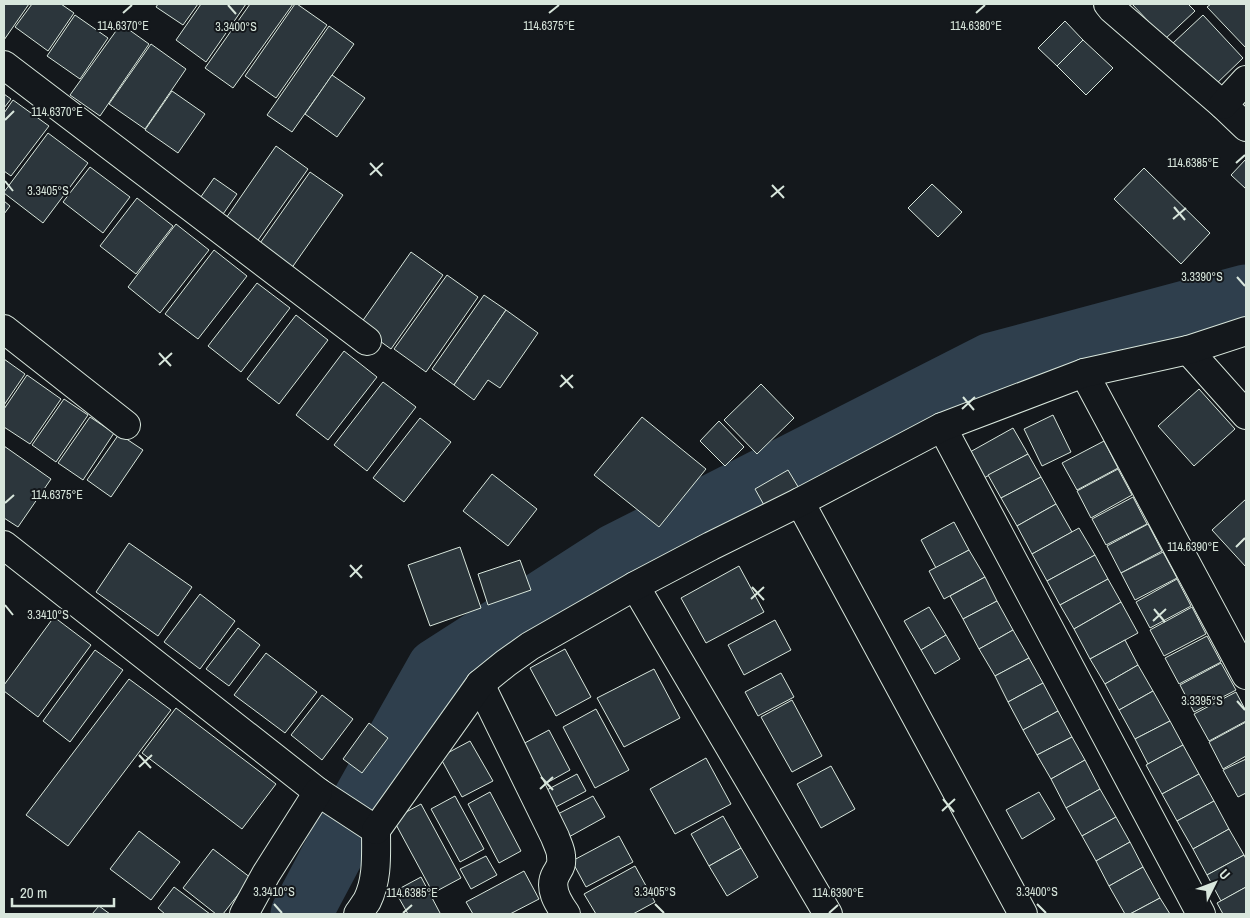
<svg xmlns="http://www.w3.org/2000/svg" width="1250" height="918" viewBox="0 0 1250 918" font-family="'Archivo Narrow',sans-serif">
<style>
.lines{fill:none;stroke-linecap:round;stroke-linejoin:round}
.river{stroke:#2f3f4d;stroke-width:61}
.building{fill:#2c363c;stroke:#d8e6dc}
.minor-casing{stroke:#d8e6dc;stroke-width:30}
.minor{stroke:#14181c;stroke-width:28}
.ticks{fill:none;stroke:#d8e6dc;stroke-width:2}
.ticks-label{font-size:12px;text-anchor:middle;fill:#d8e6dc;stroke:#14181c;stroke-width:4;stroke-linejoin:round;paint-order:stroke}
</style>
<rect width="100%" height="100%" fill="#14181c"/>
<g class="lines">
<path class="river" d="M301 914 336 848 437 669 616 554 992 363 1246 295"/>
</g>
<g class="building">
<path d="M4 4H29L4 40Z"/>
<path d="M32 4H61L74 13 48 51 15 27Z"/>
<path d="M158 4H198L183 25 156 7Z"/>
<path d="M201 4H246L206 62 176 40Z"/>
<path d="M250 4H293L233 88 205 68Z"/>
<path d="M295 4H297L327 25 276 98 245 76Z"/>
<path d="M1132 4H1188L1195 11 1165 39Z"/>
<path d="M1211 4H1246V48L1207 7Z"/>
<path d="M75 15 108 38 80 79 47 56Z"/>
<path d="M1203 15 1243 58 1213 87 1172 44Z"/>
<path d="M1065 21 1083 40 1057 66 1038 48Z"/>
<path d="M121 24 149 44 100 116 70 95Z"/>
<path d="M329 26 354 44 292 132 267 115Z"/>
<path d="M1083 40 1113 68 1086 95 1057 66Z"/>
<path d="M151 44 186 69 145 129 109 104Z"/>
<path d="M332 75 365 98 337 137 305 114Z"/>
<path d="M172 91 205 114 178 153 145 130Z"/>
<path d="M4 94 11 99 4 108Z"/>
<path d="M13 100 49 126 11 176 4 171V113Z"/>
<path d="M48 133 88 163 43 223 4 193V192Z"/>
<path d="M276 146 308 169 256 243 224 221Z"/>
<path d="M1246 159V189L1231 175Z"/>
<path d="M90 167 130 197 103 233 63 202Z"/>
<path d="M1144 168 1210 233 1181 264 1114 199Z"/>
<path d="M310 172 343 195 291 269 258 246Z"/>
<path d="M214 178 237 194 221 217 198 201Z"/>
<path d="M932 184 962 212 938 237 908 208Z"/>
<path d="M137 198 173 226 136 274 100 246Z"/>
<path d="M4 201 10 206 4 214Z"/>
<path d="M176 224 209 250 160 313 128 287Z"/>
<path d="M214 250 247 276 198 339 165 314Z"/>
<path d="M411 252 443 275 391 349 359 326Z"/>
<path d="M447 275 478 297 426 372 394 349Z"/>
<path d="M257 283 290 308 241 372 208 346Z"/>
<path d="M484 295 506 310 454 385 432 369Z"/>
<path d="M506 310 538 333 500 388 488 380 474 400 454 385Z"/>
<path d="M296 315 328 340 279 404 247 379Z"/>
<path d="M344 351 377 377 328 440 296 415Z"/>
<path d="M4 359 25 374 4 405Z"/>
<path d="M27 375 61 399 30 444 4 427V409Z"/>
<path d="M383 382 416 407 367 471 334 445Z"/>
<path d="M761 384 794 418 757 454 724 420Z"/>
<path d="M1199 389 1235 429 1194 466 1158 426Z"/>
<path d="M64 399 88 415 56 462 32 445Z"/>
<path d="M1053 415 1071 452 1042 466 1024 429Z"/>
<path d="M90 417 114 433 83 480 58 463Z"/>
<path d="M642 417 706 469 659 527 594 475Z"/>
<path d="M420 418 451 442 404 502 373 478Z"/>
<path d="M719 421 744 447 725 466 700 441Z"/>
<path d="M1013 428 1028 454 984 478 970 452Z"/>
<path d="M119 434 143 450 111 497 87 480Z"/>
<path d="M1104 441 1118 468 1077 490 1062 463Z"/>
<path d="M4 446 51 479 18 527 4 518Z"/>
<path d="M1028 454 1041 477 1001 498 988 475Z"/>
<path d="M1118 469 1132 495 1091 518 1077 491Z"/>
<path d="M788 470 803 495 769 514 755 489Z"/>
<path d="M492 474 537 509 508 546 463 511Z"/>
<path d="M1041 477 1056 504 1017 526 1001 498Z"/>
<path d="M1133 497 1147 524 1106 545 1092 519Z"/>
<path d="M1246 499V567L1212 530Z"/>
<path d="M1056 504 1072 532 1032 554 1017 526Z"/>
<path d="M954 522 969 550 936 568 921 540Z"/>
<path d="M1148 524 1162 551 1121 573 1107 546Z"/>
<path d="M1079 528 1095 555 1047 581 1032 554Z"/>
<path d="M129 543 192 587 158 636 96 592Z"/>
<path d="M460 547 481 608 430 626 408 565Z"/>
<path d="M969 550 985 577 944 599 929 571Z"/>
<path d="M1163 552 1177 578 1135 600 1121 573Z"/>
<path d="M1095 555 1108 579 1060 605 1047 581Z"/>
<path d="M520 560 531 590 488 605 478 574Z"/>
<path d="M739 566 764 612 706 643 681 598Z"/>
<path d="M985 577 997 601 963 619 950 596Z"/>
<path d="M1108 579 1121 602 1074 629 1060 605Z"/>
<path d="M1177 579 1191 606 1150 628 1136 602Z"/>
<path d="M200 594 235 621 200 669 164 642Z"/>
<path d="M997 601 1013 630 979 649 963 619Z"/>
<path d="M1121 602 1138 633 1090 659 1074 629Z"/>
<path d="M929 607 946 635 921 650 904 621Z"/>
<path d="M1192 607 1206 634 1164 656 1150 630Z"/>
<path d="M54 617 91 645 38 717 4 691V685Z"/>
<path d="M775 620 791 650 744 675 728 645Z"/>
<path d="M238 628 260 645 229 686 206 669Z"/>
<path d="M1013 630 1029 658 995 676 979 649Z"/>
<path d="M946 635 960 659 935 674 921 650Z"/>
<path d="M1207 636 1221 662 1179 684 1165 658Z"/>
<path d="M1125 640 1138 665 1105 684 1090 659Z"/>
<path d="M565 649 591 697 556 716 530 668Z"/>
<path d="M95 650 123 670 70 742 43 721Z"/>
<path d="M266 653 317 692 285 733 234 695Z"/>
<path d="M1029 658 1043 683 1008 702 995 676Z"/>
<path d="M1221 663 1236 690 1194 712 1180 685Z"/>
<path d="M1138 665 1153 691 1119 710 1105 684Z"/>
<path d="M654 669 680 718 624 747 597 698Z"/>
<path d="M781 673 794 697 758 716 745 692Z"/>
<path d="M129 679 171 710 68 846 26 815Z"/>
<path d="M1043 683 1058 711 1023 730 1008 702Z"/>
<path d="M1153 691 1170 721 1135 739 1119 710Z"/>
<path d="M1236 692 1246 711V721L1209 741 1194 714Z"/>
<path d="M322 695 353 719 322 760 291 735Z"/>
<path d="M792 700 822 756 792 772 761 717Z"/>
<path d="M176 708 276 784 242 829 142 753Z"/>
<path d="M596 709 629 770 595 788 563 727Z"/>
<path d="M1058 711 1072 737 1037 755 1023 730Z"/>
<path d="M1170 721 1183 745 1148 764 1135 739Z"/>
<path d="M1246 722V756L1223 769 1209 742Z"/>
<path d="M369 723 388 738 362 773 343 759Z"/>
<path d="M549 730 570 770 543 785 521 745Z"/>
<path d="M1072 737 1085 760 1051 779 1037 755Z"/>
<path d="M470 741 493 781 462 797 440 757Z"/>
<path d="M1183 745 1199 774 1162 794 1146 765Z"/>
<path d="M706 758 731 804 675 834 650 789Z"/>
<path d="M1246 759V793L1238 797 1223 770Z"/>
<path d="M1085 760 1100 789 1066 808 1051 779Z"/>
<path d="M831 766 855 809 821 828 797 784Z"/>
<path d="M577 774 586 791 552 809 543 792Z"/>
<path d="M1199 774 1214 801 1177 821 1162 794Z"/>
<path d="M1100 789 1116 817 1082 836 1066 808Z"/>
<path d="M490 792 521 851 499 863 468 804Z"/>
<path d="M1039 792 1055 819 1022 839 1006 810Z"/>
<path d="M455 796 484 849 460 862 431 809Z"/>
<path d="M593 796 605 817 567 838 554 816Z"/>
<path d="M1214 801 1229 829 1193 849 1177 821Z"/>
<path d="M421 804 461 878 433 893 393 819Z"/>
<path d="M723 816 741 848 709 866 691 834Z"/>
<path d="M1116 817 1130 842 1096 861 1082 836Z"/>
<path d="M1229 829 1244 855 1207 875 1193 849Z"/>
<path d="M139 831 180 862 151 900 110 869Z"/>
<path d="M619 836 633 862 586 887 572 861Z"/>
<path d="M1130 842 1143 867 1109 886 1096 861Z"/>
<path d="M741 848 758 877 727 896 709 866Z"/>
<path d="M213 849 251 878 223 914H216L183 888Z"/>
<path d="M1244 855 1246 859V887L1221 901 1207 875Z"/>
<path d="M486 856 497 875 471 889 460 869Z"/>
<path d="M635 866 655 902 633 914H596L584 894Z"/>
<path d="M1143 867 1160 898 1130 914H1125L1109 886Z"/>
<path d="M524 871 539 899 510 914H473L466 902Z"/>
<path d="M421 877 440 913 439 914H408L395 891Z"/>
<path d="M174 887 210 914H165L158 908Z"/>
<path d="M1246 887V914H1223L1217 903Z"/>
<path d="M1160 898 1170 914H1130Z"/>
<path d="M99 906 110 914H92Z"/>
</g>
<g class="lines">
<defs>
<g id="minor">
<path d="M1108 4 1112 9 1223 105 1246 127"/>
<path d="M4 65 367 341"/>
<path d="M1223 105 1246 80"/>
<path d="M4 329 126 425"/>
<path d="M1188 350 1246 415"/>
<path d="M1084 373 1246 675"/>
<path d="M942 427 1201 914"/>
<path d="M800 502 1023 914"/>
<path d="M4 545 318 792 376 830C376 854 378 879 367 901 364 905 361 910 358 914"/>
<path d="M635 586 828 914"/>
<path d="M480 684 555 837C557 843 561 850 561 856 562 865 560 867 556 874 548 888 558 903 566 914"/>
<path d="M376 830 480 684 506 663 530 646 635 586 711 546 800 502 942 427 1084 373 1188 350 1246 331"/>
<path d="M244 914 266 874 318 792"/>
</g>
</defs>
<use href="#minor" class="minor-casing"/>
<use href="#minor" class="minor"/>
</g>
<path class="ticks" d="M228 5 236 14M123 13 132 5M549 13 559 5M976 13 985 5M5 120 14 111M370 163 382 176M1236 163 1245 155M370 175 383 163M5 181 13 191M772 185 784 198M771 197 784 186M1174 207 1185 220M1173 219 1186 208M1237 277 1245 286M159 353 171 366M159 365 172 353M561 375 573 388M560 387 573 375M963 397 974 410M962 409 975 397M5 503 14 495M1236 547 1245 538M350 565 362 578M350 577 362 565M752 587 764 600M751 599 764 587M5 605 13 615M1154 609 1165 622M1153 621 1166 609M1237 701 1245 710M139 755 151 768M139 767 152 755M541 777 553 790M540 789 553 777M943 799 954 812M942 811 955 799M274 904 282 913M655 904 664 913M1037 904 1046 913M403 913 412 905M829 913 838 905"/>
<g class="ticks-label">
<text x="976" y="30">114.6380°E</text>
<text x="123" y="30">114.6370°E</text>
<text x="549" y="30">114.6375°E</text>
<text x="236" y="31">3.3400°S</text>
<text x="57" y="116">114.6370°E</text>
<text x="1193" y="167">114.6385°E</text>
<text x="48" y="195">3.3405°S</text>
<text x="1202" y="281">3.3390°S</text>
<text x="57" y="499">114.6375°E</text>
<text x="1193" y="551">114.6390°E</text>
<text x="48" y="619">3.3410°S</text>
<text x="1202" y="705">3.3395°S</text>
<text x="274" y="896">3.3410°S</text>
<text x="655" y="896">3.3405°S</text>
<text x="1037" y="896">3.3400°S</text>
<text x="412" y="897">114.6385°E</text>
<text x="838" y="897">114.6390°E</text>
</g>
<rect width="1250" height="918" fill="none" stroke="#d8e6dc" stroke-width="10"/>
<g transform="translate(1215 883) rotate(48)" stroke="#14181c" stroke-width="4" paint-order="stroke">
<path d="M0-4L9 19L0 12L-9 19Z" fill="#d8e6dc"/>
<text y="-8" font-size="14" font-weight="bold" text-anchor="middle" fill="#d8e6dc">U</text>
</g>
<path d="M12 898v8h102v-8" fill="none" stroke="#d8e6dc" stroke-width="2.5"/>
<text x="20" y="898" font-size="15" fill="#d8e6dc" stroke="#14181c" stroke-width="4" paint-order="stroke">20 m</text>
</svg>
